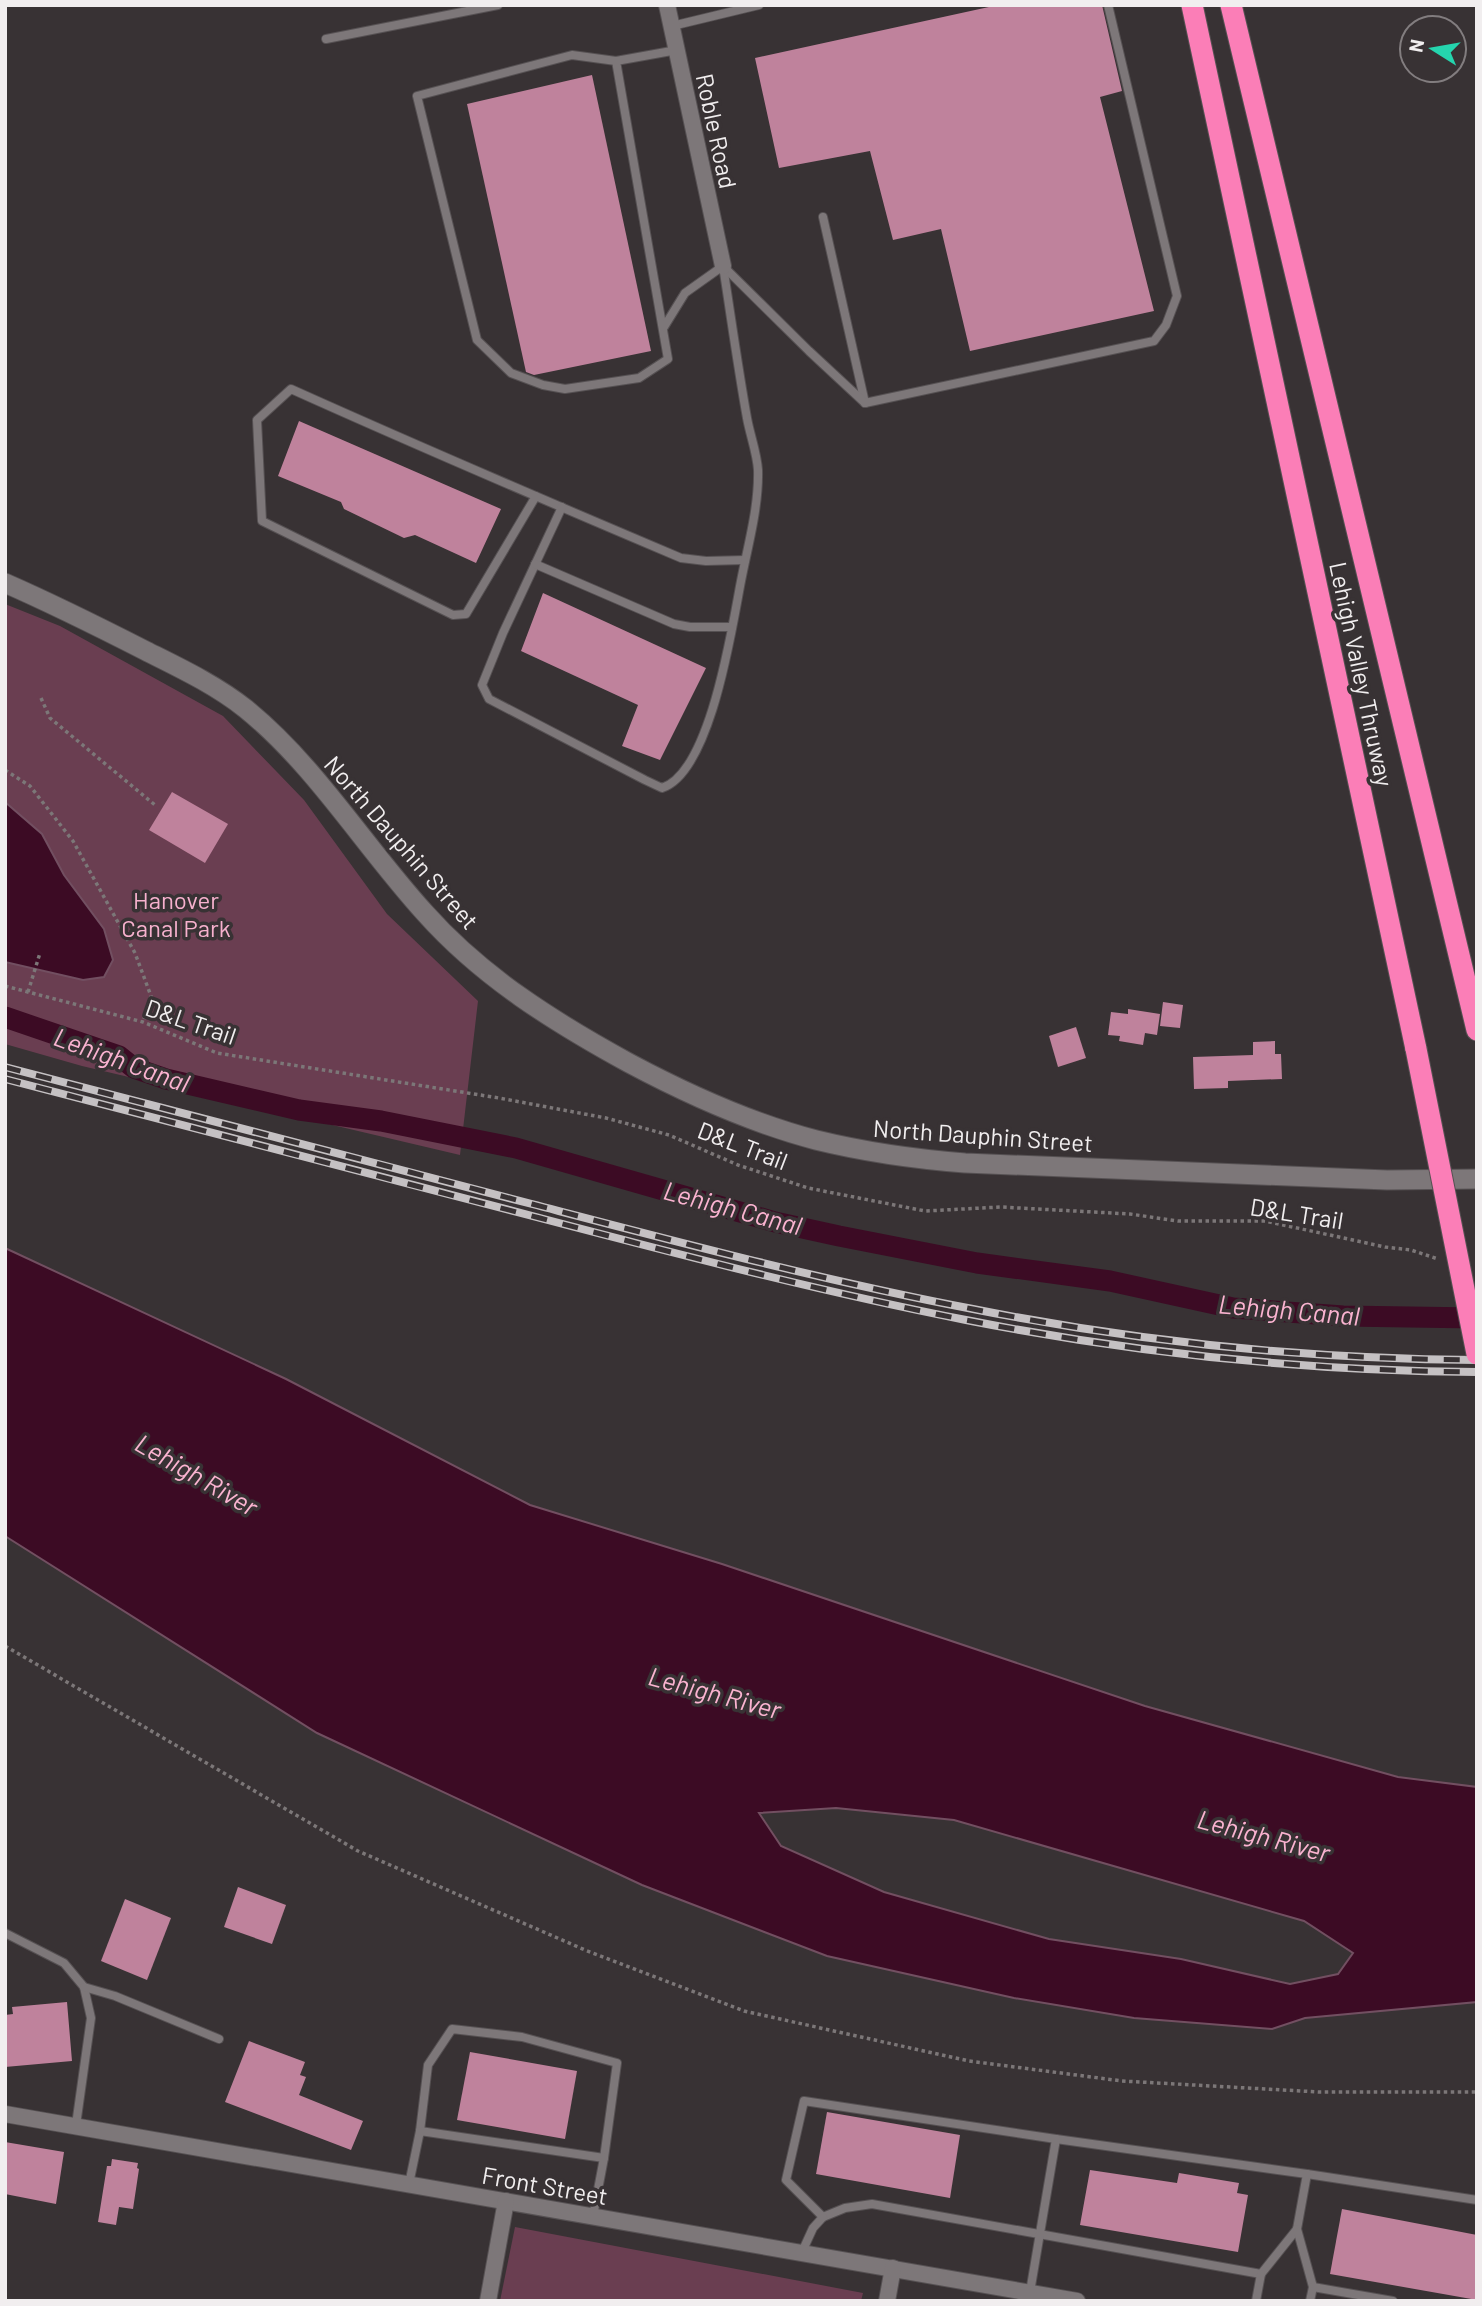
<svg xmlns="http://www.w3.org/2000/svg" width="1482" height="2306" viewBox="0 0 1482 2306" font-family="Barlow,sans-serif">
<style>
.green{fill:#6a3e51}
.water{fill:#3c0b24;stroke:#724f61;stroke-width:2;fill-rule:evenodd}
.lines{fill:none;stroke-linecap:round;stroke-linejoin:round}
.canal{stroke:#3c0b24;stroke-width:21}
.building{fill:#bf829c}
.service-casing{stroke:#565153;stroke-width:10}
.minor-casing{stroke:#565153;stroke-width:18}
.tertiary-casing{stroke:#565153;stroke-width:21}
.motorway-casing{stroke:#565153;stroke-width:23}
.path{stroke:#7c7778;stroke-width:3.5;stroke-dasharray:3.5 3.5;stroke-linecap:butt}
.service{stroke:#7d7779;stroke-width:8}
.minor{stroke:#7d7779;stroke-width:16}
.tertiary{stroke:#7d7779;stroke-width:19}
.motorway{stroke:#fb7eb7;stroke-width:21}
.rail-casing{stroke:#c5c1c3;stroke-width:8}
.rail{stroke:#383234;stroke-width:5;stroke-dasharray:16;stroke-linecap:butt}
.motorway-bridge-casing{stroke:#565153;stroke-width:23;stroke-linecap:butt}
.motorway-bridge{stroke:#fb7eb7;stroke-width:21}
.labels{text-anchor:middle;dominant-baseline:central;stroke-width:7;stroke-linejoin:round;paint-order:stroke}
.street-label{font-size:24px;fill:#f1eeef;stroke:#383234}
.park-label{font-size:24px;fill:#f7b1ce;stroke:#383234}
.water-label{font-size:26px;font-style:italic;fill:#fab3d0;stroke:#383234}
</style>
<rect width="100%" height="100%" fill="#383234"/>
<g class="green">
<path d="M5 604 60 626 223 716 304 800 387 914 478 1001 460 1155 82 1066 5 1044Z"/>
<path d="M515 2227 863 2293 861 2301H500Z"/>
</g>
<g class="water">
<path d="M5 802 42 834 64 875 104 929 113 960 104 977 83 980 5 962Z"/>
<path d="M5 1248 286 1379 530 1505 722 1564 1145 1706 1398 1777 1477 1787V2002L1305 2018 1272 2029 1134 2018 1014 1998 827 1956 642 1885 317 1733 5 1536ZM836 1808 954 1820 1304 1921 1353 1953 1338 1974 1290 1984 1181 1959 1049 1939 884 1892 781 1846 759 1813Z"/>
</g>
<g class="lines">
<path class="canal" d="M5 1017 119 1056 134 1068 166 1079 299 1110 381 1121 516 1148 775 1222 839 1236 977 1263 1110 1281 1233 1308 1343 1316 1477 1318"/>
</g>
<g class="building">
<path d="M998 5H1102L1122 91 1100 97 1154 311 970 351 941 229 893 240 870 151 779 168 755 58Z"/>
<path d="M592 75 651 351 534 375 526 372 467 104Z"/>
<path d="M299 421 501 509 476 563 415 535 404 538 344 509 341 502 278 476Z"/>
<path d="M543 593 706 668 660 760 622 746 638 705 521 651Z"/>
<path d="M172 792 228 824 205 863 149 830Z"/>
<path d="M1163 1002 1183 1005 1180 1028 1160 1026Z"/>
<path d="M1128 1009 1160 1014 1157 1035 1145 1033 1143 1045 1119 1041 1120 1036 1108 1035 1111 1012 1128 1014Z"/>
<path d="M1076 1027 1086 1058 1058 1067 1049 1036Z"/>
<path d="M1275 1041V1054H1281L1282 1079 1228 1081V1088L1194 1089 1193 1057 1253 1055V1042Z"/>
<path d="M238 1887 286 1905 272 1944 224 1927Z"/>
<path d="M125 1899 171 1918 147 1980 101 1961Z"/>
<path d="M67 2002 72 2061 5 2067V2015L13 2014 12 2007Z"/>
<path d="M249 2041 305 2062 300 2075 306 2077 299 2095 363 2121 351 2150 225 2102Z"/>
<path d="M470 2052 577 2071 565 2139 457 2120Z"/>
<path d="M827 2112 960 2135 950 2198 816 2174Z"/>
<path d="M5 2142 64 2152 56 2204 5 2194Z"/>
<path d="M112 2159 138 2163 137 2168 139 2169 133 2209 119 2207 116 2225 98 2222 107 2166H111Z"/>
<path d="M1090 2170 1177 2183 1179 2173 1239 2183 1237 2193 1248 2195 1238 2252 1080 2225Z"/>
<path d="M1342 2209 1477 2235V2300L1330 2274Z"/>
</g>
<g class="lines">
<defs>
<g id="service">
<path d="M672 26 759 5"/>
<path d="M326 39 498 5"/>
<path d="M616 61 668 359 639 378 565 389 543 385 511 373 477 340 417 96 572 55 616 61 677 50"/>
<path d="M823 217 865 403"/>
<path d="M723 266 809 351 865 403 1154 341 1166 325 1177 296 1108 5"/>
<path d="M664 327 685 293 723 266"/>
<path d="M536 496 466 614 453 615 262 521 257 420 291 389C420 447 551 503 681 558L706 561 745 560"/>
<path d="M562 507 503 633 482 685 489 699 645 780 662 788C711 772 732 627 741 581 748 545 759 507 758 470 757 453 750 435 747 418 738 368 731 317 723 266"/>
<path d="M535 564 674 624 690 627H732"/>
<path d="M5 1933 64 1963 84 1987 91 2018 76 2125"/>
<path d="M84 1987 115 1996 219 2039"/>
<path d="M420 2131 428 2065 452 2029 522 2037 617 2063 604 2158"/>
<path d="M1307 2174 1477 2200"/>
<path d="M409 2184 420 2131 604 2158 593 2216"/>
<path d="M823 2217 845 2208 872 2204 1261 2274 1297 2229 1307 2174 1056 2139"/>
<path d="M1297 2229 1313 2287"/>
<path d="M802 2252 813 2228 823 2217 786 2180 804 2101 1056 2139 1030 2292"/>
<path d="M1256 2301 1261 2274"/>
<path d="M1310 2301 1313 2287 1393 2301"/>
</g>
<g id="minor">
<path d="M667 5 723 266"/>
<path d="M5 2114 1077 2301"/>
<path d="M488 2301 506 2201"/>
<path d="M887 2301 893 2268"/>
</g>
<path id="tertiary" d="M5 583C53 604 99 627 146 651 180 668 216 685 246 709 316 766 364 846 425 913 482 977 554 1022 629 1063 689 1095 751 1123 816 1140 865 1152 914 1159 965 1163L1387 1180 1477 1179"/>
<g id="motorway">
<path d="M1192 5 1416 1049"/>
<path d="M1231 5 1477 1030"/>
</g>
</defs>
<use href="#service" class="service-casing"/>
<use href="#minor" class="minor-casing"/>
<use href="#tertiary" class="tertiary-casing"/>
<use href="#motorway" class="motorway-casing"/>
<g class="path">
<path d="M41 698 50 718 155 805"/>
<path d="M5 770 30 786 73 841 135 953 151 996 143 1022"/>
<path d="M5 986 143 1022 217 1053 499 1098 606 1118 669 1135 738 1165 808 1188 925 1211 1001 1207 1130 1214 1178 1221H1265L1385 1247 1411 1250 1438 1259"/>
<path d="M28 992 40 953"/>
<path d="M5 1646 358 1851 585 1950 744 2011 969 2061 1122 2081 1319 2092H1477"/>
</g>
<use href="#service" class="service"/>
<use href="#minor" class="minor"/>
<use href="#tertiary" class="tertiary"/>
<use href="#motorway" class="motorway"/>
<defs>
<g id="rail">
<path d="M5 1067C181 1113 357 1158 532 1204 678 1242 825 1281 973 1309 1139 1342 1308 1359 1477 1360"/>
<path d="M5 1079C183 1125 361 1172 540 1218 681 1255 823 1292 966 1320 1134 1353 1306 1371 1477 1372"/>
</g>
</defs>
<use href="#rail" class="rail-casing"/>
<use href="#rail" class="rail"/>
<defs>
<path id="motorway-bridge" d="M1416 1049 1477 1354"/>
</defs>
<use href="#motorway-bridge" class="motorway-bridge-casing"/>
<use href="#motorway-bridge" class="motorway-bridge"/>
</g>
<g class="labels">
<g class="street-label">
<text transform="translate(717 131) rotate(78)">Roble Road</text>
<text transform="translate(1362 674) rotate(78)">Lehigh Valley Thruway</text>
<text transform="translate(402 842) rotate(49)">North Dauphin Street</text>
<text transform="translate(191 1021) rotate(19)">D&amp;L Trail</text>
<text transform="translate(983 1135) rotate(4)">North Dauphin Street</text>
<text transform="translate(743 1145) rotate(21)">D&amp;L Trail</text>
<text transform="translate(1297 1213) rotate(9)">D&amp;L Trail</text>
<text transform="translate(545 2185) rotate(10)">Front Street</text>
</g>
<g class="park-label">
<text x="176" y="899">Hanover<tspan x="176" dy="28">Canal Park</tspan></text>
</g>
<g class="water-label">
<text transform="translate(122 1059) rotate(20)">Lehigh Canal</text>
<text transform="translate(733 1207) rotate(15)">Lehigh Canal</text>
<text transform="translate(1289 1309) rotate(5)">Lehigh Canal</text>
<text transform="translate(197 1474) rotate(30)">Lehigh River</text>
<text transform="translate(715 1692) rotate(15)">Lehigh River</text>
<text transform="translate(1264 1835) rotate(15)">Lehigh River</text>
</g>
</g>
<rect width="1482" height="2306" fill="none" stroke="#f1eeef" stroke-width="14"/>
<g transform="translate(1433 49) rotate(281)"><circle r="33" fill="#383234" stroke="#827d7f" stroke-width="2"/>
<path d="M0-5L12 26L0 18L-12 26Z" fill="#25d5ae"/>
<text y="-10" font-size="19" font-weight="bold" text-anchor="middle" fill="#f1eeef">N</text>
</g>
</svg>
